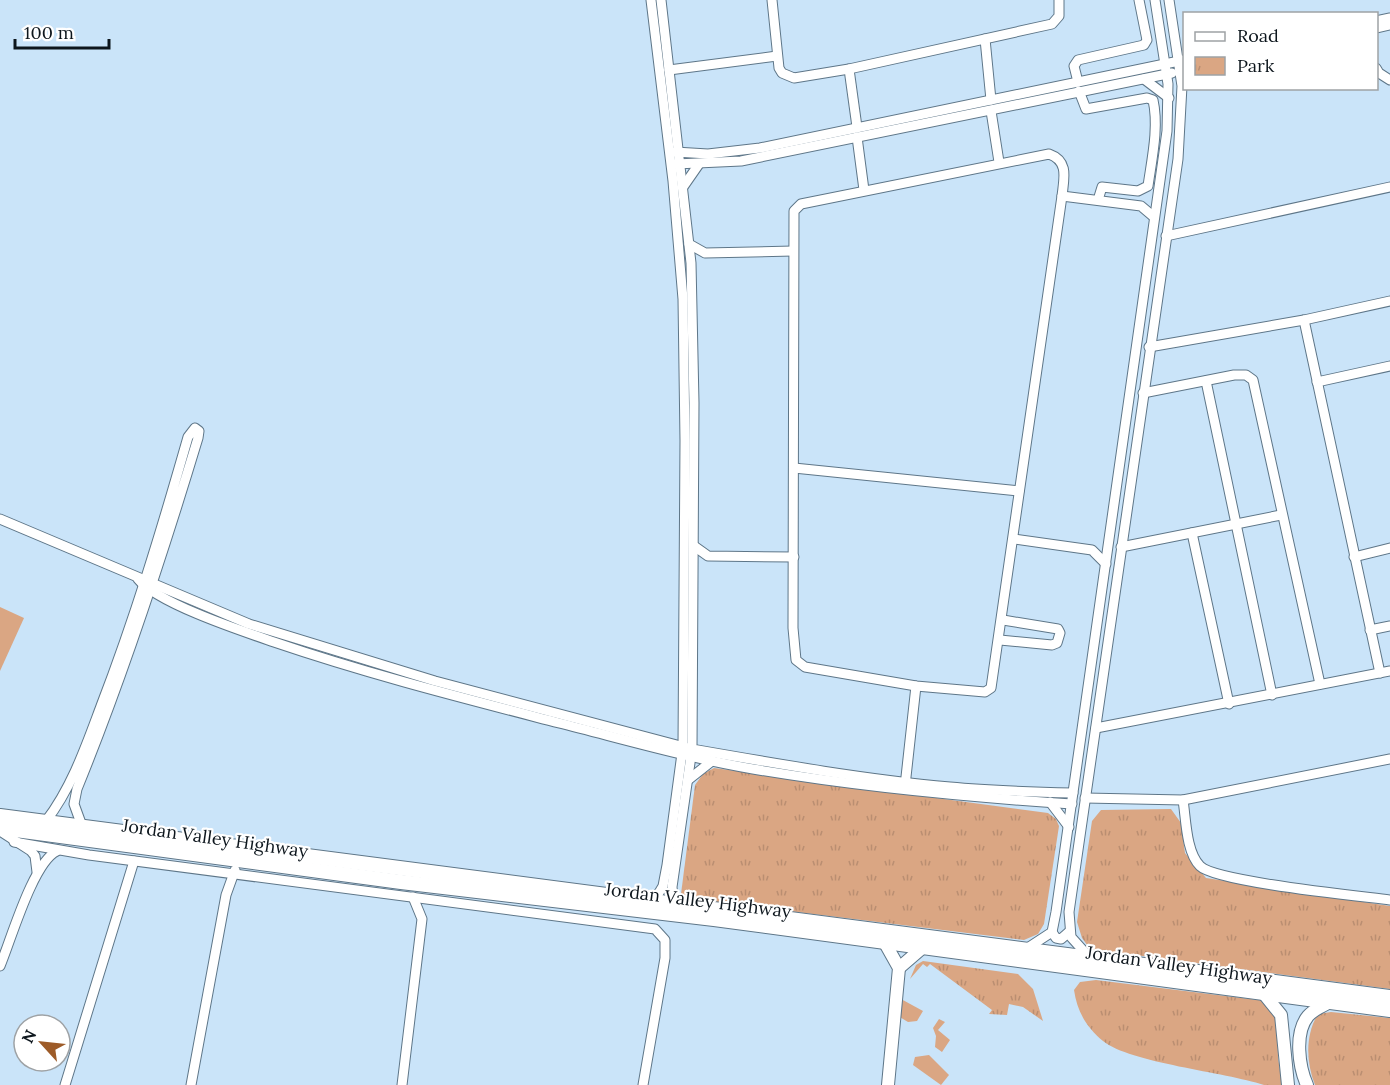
<svg xmlns="http://www.w3.org/2000/svg" width="1390" height="1085" viewBox="0 0 1390 1085" font-family="Lora,serif">
<style>
.park{fill:url(#park-tufts)}
.garden{fill:#daa683}
.lines{fill:none;stroke-linecap:round;stroke-linejoin:round}
.minor-casing{stroke:#5e7688;stroke-width:11}
.major-casing{stroke:#5e7688;stroke-width:14}
.highway-casing{stroke:#5e7688;stroke-width:16}
.minor{stroke:#fff;stroke-width:9}
.major{stroke:#fff;stroke-width:12}
.highway{stroke:#fff;stroke-width:14}
.labels{text-anchor:middle;dominant-baseline:central;stroke-width:4.5;stroke-linejoin:round;paint-order:stroke}
.street-label{font-size:18px;fill:#0d161d;stroke:#fff}
</style>
<defs>
<pattern id="park-tufts" width="24" height="20" patternUnits="userSpaceOnUse" patternTransform="scale(1.5)"><rect width="24" height="20" fill="#daa683"/><path d="M3 7l-1-3M5 7V3M7 7l1-3M15 17l-1-3M17 17v-4M19 17l1-3" fill="none" stroke="#ba8e71"/></pattern>
</defs>
<rect width="100%" height="100%" fill="#cae4f9"/>
<g class="park">
<path d="M714 768 1048 813 1056 819 1059 826 1044 924 1038 934 1024 940 692 899 681 894 695 785 703 774Z"/>
<path d="M1171 809 1181 823 1185 853 1206 878 1390 906V989L1090 949 1082 938 1077 922 1092 821 1101 810Z"/>
<path d="M923 961 1018 974 1033 989 1043 1021 1023 1007 1009 1004 1007 1015 989 1014 992 1010 930 964 927 967 923 964 910 979 916 965Z"/>
<path d="M1096 980 1266 1001 1277 1018 1278 1057 1282 1085H1264C1225 1072 1130 1063 1103 1041 1086 1027 1077 1011 1074 990L1080 982Z"/>
<path d="M1331 1012 1390 1018V1085H1315C1306 1062 1305 1035 1318 1014Z"/>
</g>
<g class="garden">
<path d="M0 607 24 618 0 671Z"/>
<path d="M901 999 923 1011 917 1021 908 1022 898 1016Z"/>
<path d="M939 1019 945 1022 938 1030 950 1040 942 1052 935 1047 936 1036 933 1028Z"/>
<path d="M929 1055 949 1075 941 1085 913 1065 915 1057Z"/>
</g>
<g class="lines">
<defs>
<g id="minor">
<path d="M651 0 673 181 683 299 685 441 683 746 667 865 663 886 654 901"/>
<path d="M661 0 691 263 694 403 692 749C778 764 863 779 950 787 991 791 1032 792 1073 793"/>
<path d="M772 0 779 68 782 73 794 78 849 69 1052 24 1059 16V0"/>
<path d="M1376 21 1390 18"/>
<path d="M1376 28 1390 25"/>
<path d="M985 39 991 100"/>
<path d="M1376 68 1379 73 1390 80"/>
<path d="M849 69 857 127"/>
<path d="M669 70 777 56"/>
<path d="M1144 79 1169 98"/>
<path d="M1078 82 1074 66 1078 60 1144 45 1147 40 1139 0"/>
<path d="M1079 91 1086 109 1147 98 1153 100C1159 127 1152 158 1148 186L1138 191 1102 187 1098 200"/>
<path d="M991 111 999 162"/>
<path d="M857 137 864 190"/>
<path d="M675 152 708 154 760 148 1184 60"/>
<path d="M1049 154C1069 161 1064 178 1062 196L991 688 985 692 916 686 805 667 796 660 793 628 794 211 801 204Z"/>
<path d="M676 164 741 161 1172 73"/>
<path d="M683 187 699 164"/>
<path d="M1062 196 1141 206 1154 217"/>
<path d="M1166 236 1390 187"/>
<path d="M689 244 705 253 793 251"/>
<path d="M1304 320 1380 673"/>
<path d="M1149 347 1304 320 1390 301"/>
<path d="M1206 381 1272 695"/>
<path d="M1317 382 1390 366"/>
<path d="M1143 393 1234 375H1246L1253 380 1320 684"/>
<path d="M794 468 1019 491"/>
<path d="M0 519 249 624 435 681 692 749 672 887 673 896 680 904"/>
<path d="M1192 533 1229 704"/>
<path d="M1014 539 1092 550 1106 564"/>
<path d="M694 546 708 556 794 557"/>
<path d="M1121 547 1281 515"/>
<path d="M1354 557 1390 548"/>
<path d="M138 579C157 603 242 631 274 642 368 674 463 698 559 723 623 739 688 758 753 769 859 787 965 797 1072 804"/>
<path d="M1370 630 1390 626"/>
<path d="M1000 640 1052 645 1057 643 1060 633 1058 629 1003 620"/>
<path d="M1096 728 1390 671"/>
<path d="M688 780 712 761"/>
<path d="M905 786 916 686"/>
<path d="M1085 798 1183 800 1390 759"/>
<path d="M1183 800C1186 819 1186 852 1200 866 1216 882 1359 896 1390 900"/>
<path d="M1050 802 1069 827"/>
<path d="M46 821C72 787 86 746 101 706 135 618 162 528 188 437L195 428 199 431 198 438C162 557 124 674 77 789L74 804 82 826"/>
<path d="M0 831 31 851 35 856 37 872"/>
<path d="M14 842 89 855 655 929 665 940V958L643 1085"/>
<path d="M1052 932 1056 938 1061 939 1069 932"/>
<path d="M1026 949 1052 932 1056 912 1167 131 1168 84 1155 0"/>
<path d="M1089 957 1071 937 1069 912 1178 159 1182 86 1169 0"/>
<path d="M0 966C11 940 33 862 57 851"/>
<path d="M65 1085 134 861"/>
<path d="M191 1085 226 895 235 870"/>
<path d="M402 1085 422 919 413 897"/>
</g>
<g id="major">
<path d="M885 943 899 968 888 1085"/>
<path d="M899 968 921 949"/>
<path d="M1264 994 1281 1015 1288 1085"/>
<path d="M1307 1085C1299 1067 1294 1033 1308 1016 1313 1010 1321 1007 1328 1003"/>
</g>
<g id="highway">
<path d="M0 816 1390 997"/>
<path d="M0 828 401 882 714 919 1390 1010"/>
</g>
</defs>
<use href="#minor" class="minor-casing"/>
<use href="#major" class="major-casing"/>
<use href="#highway" class="highway-casing"/>
<use href="#minor" class="minor"/>
<use href="#major" class="major"/>
<use href="#highway" class="highway"/>
</g>
<g class="labels">
<g class="street-label">
<text transform="translate(215 838) rotate(8)">Jordan Valley Highway</text>
<text transform="translate(698 900) rotate(7)">Jordan Valley Highway</text>
<text transform="translate(1179 965) rotate(8)">Jordan Valley Highway</text>
</g>
</g>
<rect x="1183" y="12" width="195" height="78" fill="#ffffff" stroke="#9ea2a5" stroke-width="1.5"/>
<rect x="1195" y="32" width="30" height="9" fill="#ffffff" stroke="#9ea2a5" stroke-width="1.5"/>
<text x="1237" y="42" font-size="18" fill="#0d161d">Road</text>
<rect x="1195" y="57" width="30" height="18" fill="url(#park-tufts)" stroke="#9ea2a5" stroke-width="1.5"/>
<text x="1237" y="72" font-size="18" fill="#0d161d">Park</text>
<g transform="translate(42 1043) rotate(297)"><circle r="28" fill="#ffffff" stroke="#9ea2a5" stroke-width="1.5"/>
<path d="M0-4.5L10 22L0 15L-10 22Z" fill="#9d5b28"/>
<text y="-9" font-size="16" font-weight="bold" text-anchor="middle" fill="#0d161d">N</text>
</g>
<path d="M15 39v9h94v-9" fill="none" stroke="#0d161d" stroke-width="3"/>
<text x="24" y="39" font-size="18" fill="#0d161d" stroke="#ffffff" stroke-width="4.5" paint-order="stroke">100 m</text>
</svg>
